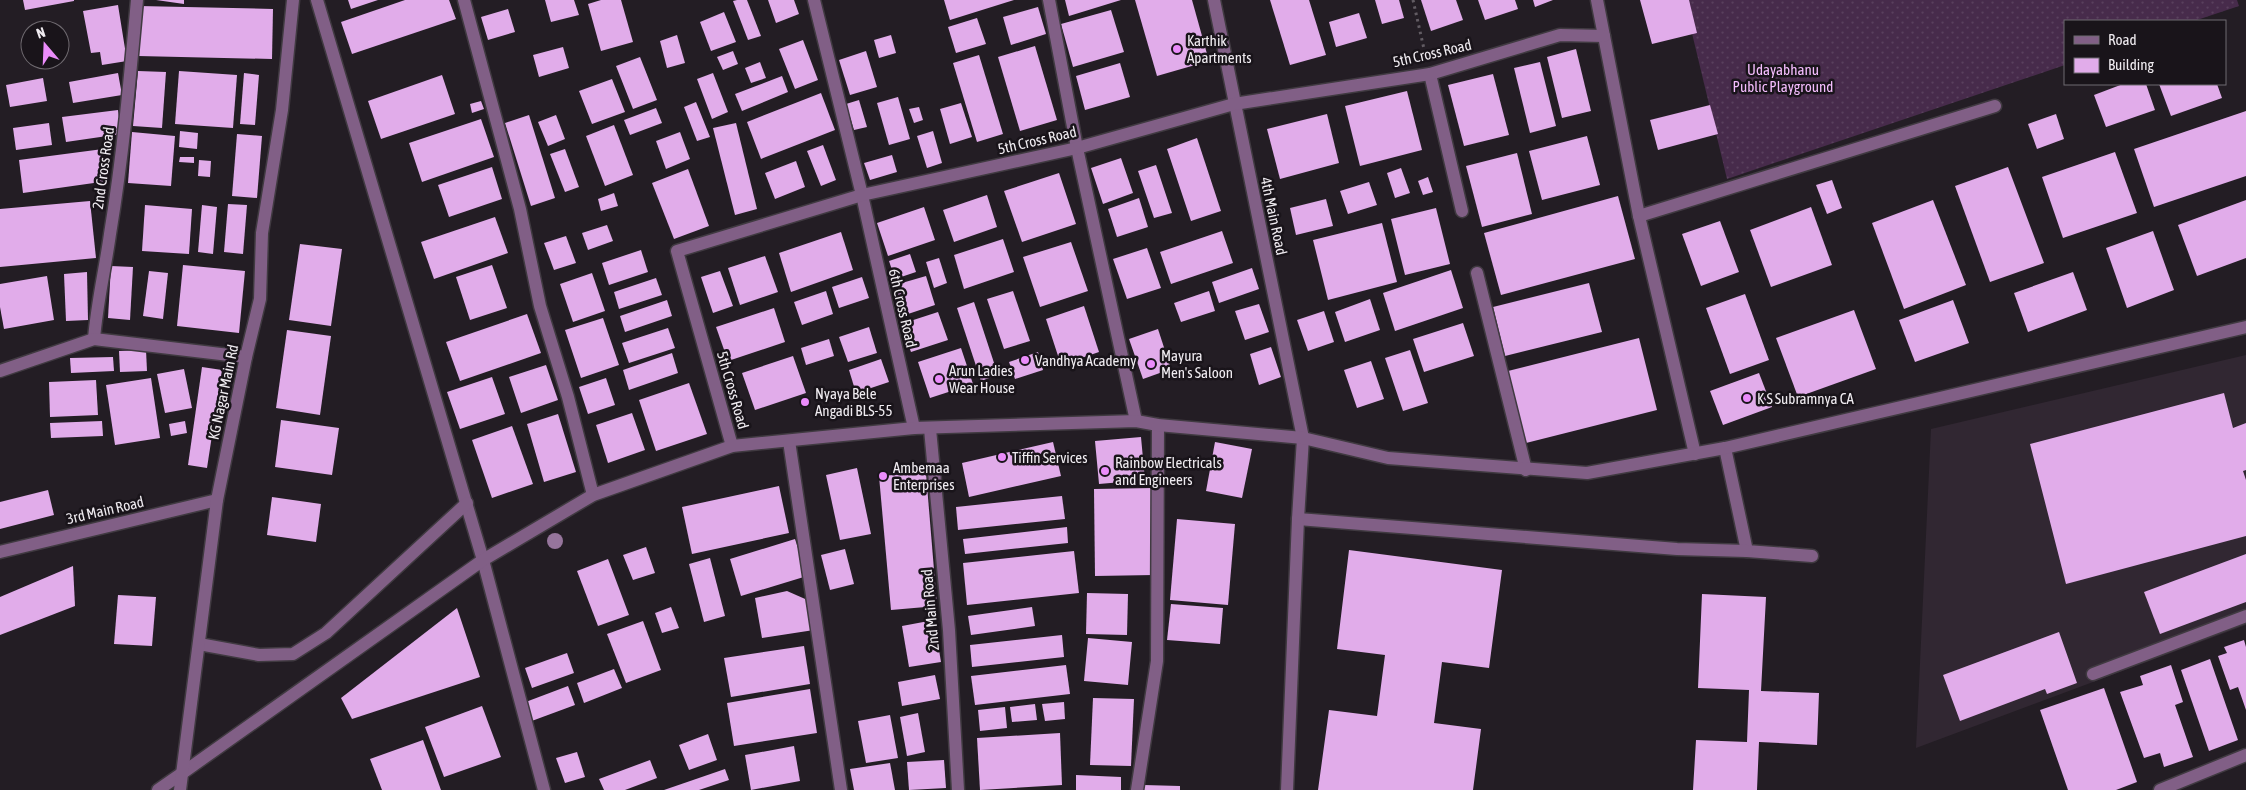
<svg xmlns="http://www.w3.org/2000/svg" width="2246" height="790" viewBox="0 0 2246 790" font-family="'Asap Condensed',sans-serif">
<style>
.built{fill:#312732}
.grass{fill:url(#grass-dots)}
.building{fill:#e1acea}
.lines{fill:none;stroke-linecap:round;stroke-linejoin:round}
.service-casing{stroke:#403a41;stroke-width:15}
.minor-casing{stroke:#403a41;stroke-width:15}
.tertiary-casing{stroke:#403a41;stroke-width:15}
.path{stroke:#625c63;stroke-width:3;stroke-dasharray:2.5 4;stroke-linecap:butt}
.service{stroke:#815f86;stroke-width:12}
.minor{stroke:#815f86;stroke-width:12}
.tertiary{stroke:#815f86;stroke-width:12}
.tree{fill:#96759c}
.poi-dot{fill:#eb8cfb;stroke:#19141a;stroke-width:2}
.labels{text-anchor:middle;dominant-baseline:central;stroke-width:5;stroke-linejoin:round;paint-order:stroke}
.poi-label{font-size:15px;fill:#f0ecf1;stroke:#19141a;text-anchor:start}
.street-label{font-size:15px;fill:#f0ecf1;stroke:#19141a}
.park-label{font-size:15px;fill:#f5bdfe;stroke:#19141a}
</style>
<defs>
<pattern id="grass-dots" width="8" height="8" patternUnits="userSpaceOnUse" patternTransform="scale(1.25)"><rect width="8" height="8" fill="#472b4b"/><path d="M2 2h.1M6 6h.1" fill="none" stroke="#59405d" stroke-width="1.8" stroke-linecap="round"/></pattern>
</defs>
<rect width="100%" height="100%" fill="#231d24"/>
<path class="built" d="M2246 355V625L1916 748 1931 429Z"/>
<path class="grass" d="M1684 0H2237L2239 6 2194 21H2065V65L1727 179Z"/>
<g class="building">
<path d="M23 0H74V1L25 10Z"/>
<path d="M156 0H184V4Z"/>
<path d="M348 0H378L351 9Z"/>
<path d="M405 0H449L456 19 352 54 341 22Z"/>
<path d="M545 0H574L579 15 551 22Z"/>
<path d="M601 0H621L633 42 601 51 588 4Z"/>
<path d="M737 0H747L761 36 748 40 733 1Z"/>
<path d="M768 0H794L799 14 776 23Z"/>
<path d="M944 0H1014L950 20Z"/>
<path d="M1065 0H1121L1069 16Z"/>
<path d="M1135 0H1192L1209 61 1157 76Z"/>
<path d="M1270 0H1309L1326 55 1290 65Z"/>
<path d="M1375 0H1399L1404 18 1382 24Z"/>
<path d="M1421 0H1456L1463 20 1431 31Z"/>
<path d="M1478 0H1515L1518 9 1485 20Z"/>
<path d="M1533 0H1553L1535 7Z"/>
<path d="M1640 0H1689L1697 33 1652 44Z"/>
<path d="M118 5 127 61 102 65 100 52 91 53 83 11Z"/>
<path d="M139 6 273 9 272 59 138 56Z"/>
<path d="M1038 7 1046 34 1011 45 1003 17Z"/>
<path d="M508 9 515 32 488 40 481 17Z"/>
<path d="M1111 10 1124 52 1073 67 1061 24Z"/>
<path d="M724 12 736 42 711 51 700 22Z"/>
<path d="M1359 13 1367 38 1336 47 1329 22Z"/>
<path d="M977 18 986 44 956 53 948 27Z"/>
<path d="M677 35 685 63 667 68 660 41Z"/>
<path d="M891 35 896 53 879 58 874 40Z"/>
<path d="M803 40 818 80 795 89 779 49Z"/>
<path d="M1035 46 1057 120 1020 131 998 57Z"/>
<path d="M563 47 569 68 539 77 533 55Z"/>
<path d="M1576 49 1591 111 1562 118 1547 57Z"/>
<path d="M733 51 738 64 723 70 717 57Z"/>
<path d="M866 51 877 87 850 95 839 60Z"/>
<path d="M979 55 1003 134 977 142 953 63Z"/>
<path d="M640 57 657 100 633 109 616 66Z"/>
<path d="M760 62 766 78 751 83 745 68Z"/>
<path d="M1540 62 1556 126 1530 133 1514 68Z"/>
<path d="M1120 63 1130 97 1085 110 1076 76Z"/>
<path d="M138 71 166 72 162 128 133 126Z"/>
<path d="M179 71 237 75 233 128 175 124Z"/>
<path d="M118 73 122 95 73 103 69 82Z"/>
<path d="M244 73 259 75 255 125 240 124Z"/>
<path d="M713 73 728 112 712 119 697 79Z"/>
<path d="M1493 74 1509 135 1464 146 1448 85Z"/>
<path d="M442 75 455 114 381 139 368 101Z"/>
<path d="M782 76 788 92 742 111 735 94Z"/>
<path d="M43 78 47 101 10 107 6 85Z"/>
<path d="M612 79 625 112 592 124 579 91Z"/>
<path d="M2123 84H2146L2155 110 2106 127 2094 95Z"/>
<path d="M2159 84H2217L2222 98 2171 116Z"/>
<path d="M1407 91 1422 150 1360 166 1345 106Z"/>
<path d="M821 93 835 130 761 159 747 122Z"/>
<path d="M898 97 910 139 889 145 877 103Z"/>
<path d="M859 100 867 127 854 130 846 104Z"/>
<path d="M481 101 484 109 472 113 470 104Z"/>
<path d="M696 102 710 137 697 141 684 107Z"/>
<path d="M961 103 972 137 950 144 940 109Z"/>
<path d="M1710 105 1718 134 1658 150 1650 120Z"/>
<path d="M919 107 923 120 914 123 909 109Z"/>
<path d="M656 108 662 123 630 135 624 120Z"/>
<path d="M118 110 121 134 66 142 62 117Z"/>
<path d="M2246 111V176L2154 207 2134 149Z"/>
<path d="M1327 114 1339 163 1280 179 1267 129Z"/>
<path d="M2056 114 2064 139 2037 149 2028 124Z"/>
<path d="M529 115 555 198 531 206 505 123Z"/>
<path d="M556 115 565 139 548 146 538 122Z"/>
<path d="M481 119 494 157 422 182 409 143Z"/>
<path d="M49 123 52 145 16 150 13 128Z"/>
<path d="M736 123 757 209 735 215 713 128Z"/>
<path d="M614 125 633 175 605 186 586 136Z"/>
<path d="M180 131 198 133 197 149 179 147Z"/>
<path d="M933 131 942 163 927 168 917 136Z"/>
<path d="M132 132 175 136 171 186 128 183Z"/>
<path d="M680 132 690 159 666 169 656 141Z"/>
<path d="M237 134 262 136 257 198 232 196Z"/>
<path d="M1587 136 1600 185 1542 200 1529 151Z"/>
<path d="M1197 138 1221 211 1191 221 1167 149Z"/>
<path d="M823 145 836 180 821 186 807 151Z"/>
<path d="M103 149 108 181 23 193 19 160Z"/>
<path d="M565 149 579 187 565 192 550 154Z"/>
<path d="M2115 152 2137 213 2063 238 2042 177Z"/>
<path d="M1517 153 1532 214 1482 227 1466 166Z"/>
<path d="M892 155 897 172 870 180 864 163Z"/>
<path d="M180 157H194V163L179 162Z"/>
<path d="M1121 158 1133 193 1103 204 1091 168Z"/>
<path d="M199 160 211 161 210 177 198 176Z"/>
<path d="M796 161 805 187 775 199 765 173Z"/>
<path d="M1156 165 1172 213 1154 218 1138 171Z"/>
<path d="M492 167 502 199 449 217 438 185Z"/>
<path d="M2008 167 2044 263 1990 282 1955 186Z"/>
<path d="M1401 168 1410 193 1395 198 1387 173Z"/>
<path d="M688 169 709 226 674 239 652 183Z"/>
<path d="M1059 173 1076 224 1022 242 1004 191Z"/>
<path d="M1428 177 1433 192 1423 195 1418 181Z"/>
<path d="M1832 180 1842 208 1827 214 1816 185Z"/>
<path d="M1369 182 1377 205 1348 214 1340 191Z"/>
<path d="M614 193 618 206 601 211 598 199Z"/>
<path d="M987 195 997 227 954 242 943 210Z"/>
<path d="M1618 196 1635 259 1501 295 1484 233Z"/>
<path d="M1139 198 1148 227 1117 237 1108 209Z"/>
<path d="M1326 199 1333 226 1296 235 1290 208Z"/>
<path d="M1933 200 1966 285 1904 309 1872 223Z"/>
<path d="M2246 200V258L2197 276 2178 225Z"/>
<path d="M90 201 96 258 0 267V209Z"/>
<path d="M228 204 247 205 243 254 224 252Z"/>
<path d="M145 205 192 209 189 254 142 251Z"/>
<path d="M202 205 217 207 213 254 198 252Z"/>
<path d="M924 207 935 240 888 256 877 223Z"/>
<path d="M1811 207 1832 265 1771 287 1750 230Z"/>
<path d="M1436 208 1450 264 1405 275 1391 219Z"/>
<path d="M495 217 508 253 434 279 421 242Z"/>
<path d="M1720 221 1739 272 1701 286 1682 234Z"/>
<path d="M1382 223 1397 282 1328 300 1313 240Z"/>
<path d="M607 225 613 241 588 250 582 233Z"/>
<path d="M1222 231 1233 263 1171 284 1160 252Z"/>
<path d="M2153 231 2174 290 2127 308 2106 248Z"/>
<path d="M841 232 853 270 791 292 779 253Z"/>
<path d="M566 236 576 263 554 270 544 243Z"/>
<path d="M1003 239 1014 272 964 289 954 255Z"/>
<path d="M1071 242 1088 291 1040 307 1023 257Z"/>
<path d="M300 244 342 249 331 326 289 320Z"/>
<path d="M1147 248 1161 288 1127 299 1113 259Z"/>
<path d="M641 250 648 272 609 285 602 263Z"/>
<path d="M910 254 916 272 895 279 889 261Z"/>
<path d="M765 256 778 292 740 305 728 268Z"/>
<path d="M939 258 947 283 934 288 926 262Z"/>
<path d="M183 265 245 271 239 333 177 326Z"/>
<path d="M492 265 507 308 470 320 456 277Z"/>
<path d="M111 266 133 267 130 320 108 318Z"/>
<path d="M1252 268 1259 289 1219 303 1212 282Z"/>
<path d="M1451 270 1463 308 1395 331 1383 293Z"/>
<path d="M149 271 168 273 163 319 143 316Z"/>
<path d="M720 271 733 306 713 313 701 277Z"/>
<path d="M87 272 88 320 66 321 64 274Z"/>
<path d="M2073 272 2087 310 2028 332 2014 293Z"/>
<path d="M592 273 605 311 573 322 560 284Z"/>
<path d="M47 276 54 320 4 329 0 307V284Z"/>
<path d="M926 276 935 305 905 315 895 285Z"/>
<path d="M862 277 869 298 839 308 832 287Z"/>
<path d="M656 278 662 295 619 309 614 292Z"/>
<path d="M1589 283 1602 332 1505 356 1493 307Z"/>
<path d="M826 291 833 314 802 325 794 302Z"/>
<path d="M1013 291 1030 341 1004 349 987 299Z"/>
<path d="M1209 291 1215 311 1181 322 1174 303Z"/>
<path d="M1745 294 1769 360 1730 374 1706 308Z"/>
<path d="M1370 299 1380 330 1345 342 1335 312Z"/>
<path d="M667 300 672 316 625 332 620 316Z"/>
<path d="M1953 300 1969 343 1915 362 1899 320Z"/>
<path d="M974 302 998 375 981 381 957 308Z"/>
<path d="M1259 304 1269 332 1245 340 1235 311Z"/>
<path d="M1084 306 1099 352 1061 365 1046 319Z"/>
<path d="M774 308 785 342 728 361 716 327Z"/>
<path d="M1854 310 1876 369 1798 397 1776 338Z"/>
<path d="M1324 311 1334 342 1308 351 1297 320Z"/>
<path d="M938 312 948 340 911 352 901 324Z"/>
<path d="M527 314 541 353 460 381 446 342Z"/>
<path d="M603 318 619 365 581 378 565 330Z"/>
<path d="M1463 323 1474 356 1424 372 1413 339Z"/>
<path d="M869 327 877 353 848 362 839 337Z"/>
<path d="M668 328 675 348 629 363 622 343Z"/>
<path d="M1158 329 1171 369 1143 379 1129 339Z"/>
<path d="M287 330 331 336 320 415 276 408Z"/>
<path d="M1639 338 1657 410 1526 443 1508 371Z"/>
<path d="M829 339 834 356 806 365 801 348Z"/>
<path d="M1271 347 1281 377 1259 385 1250 354Z"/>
<path d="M961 348 973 384 930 398 918 362Z"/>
<path d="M146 350 147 371 120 372 119 351Z"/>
<path d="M1410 350 1428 403 1403 411 1385 358Z"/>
<path d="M1038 352 1043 370 1015 379 1009 362Z"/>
<path d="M672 353 678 373 629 390 623 370Z"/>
<path d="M793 356 806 393 755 410 742 373Z"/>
<path d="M113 357 114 371 71 373 70 358Z"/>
<path d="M881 359 889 382 856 393 849 370Z"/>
<path d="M1371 361 1384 399 1357 408 1344 370Z"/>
<path d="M546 365 558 400 521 413 509 377Z"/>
<path d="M202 367 222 370 207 468 188 465Z"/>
<path d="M184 369 192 408 165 413 157 374Z"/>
<path d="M1759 373 1772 407 1723 425 1710 391Z"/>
<path d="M492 377 505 414 460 429 447 392Z"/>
<path d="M151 378 160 438 115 445 106 385Z"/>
<path d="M606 378 615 405 588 414 579 387Z"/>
<path d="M96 380 98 415 50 417 49 382Z"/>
<path d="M689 383 707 434 656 451 639 400Z"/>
<path d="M2224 393 2233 428 2246 423V470L2243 471 2246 480V536L2066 584 2030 444Z"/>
<path d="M632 413 645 450 608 463 596 425Z"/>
<path d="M558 414 576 472 544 482 527 424Z"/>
<path d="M281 420 339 428 332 475 275 467Z"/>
<path d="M102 421 103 436 51 438 50 423Z"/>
<path d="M185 421 187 433 171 436 169 424Z"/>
<path d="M512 426 533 484 492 498 472 440Z"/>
<path d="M1141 437 1145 480 1099 484 1095 441Z"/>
<path d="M1053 442 1061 476 969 497 962 463Z"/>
<path d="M1215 442 1252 449 1242 498 1206 491Z"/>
<path d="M857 468 871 534 840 540 826 475Z"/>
<path d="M926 473 937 606 891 610 879 476Z"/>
<path d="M779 486 789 533 692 554 682 507Z"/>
<path d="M1153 488 1154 575 1095 576 1094 489Z"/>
<path d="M48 490 54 515 0 529V502Z"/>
<path d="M1062 496 1065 519 958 530 956 507Z"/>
<path d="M272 497 321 504 316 542 267 535Z"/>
<path d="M1177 519 1235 524 1228 605 1170 600Z"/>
<path d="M1067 527 1068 543 965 554 963 539Z"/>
<path d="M795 539 807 576 741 596 730 559Z"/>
<path d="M646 547 655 573 633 580 623 555Z"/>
<path d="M845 549 854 584 830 590 821 555Z"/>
<path d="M1349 550 1502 570 1489 668 1442 662 1434 723 1481 729 1473 790H1318L1329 710 1377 716 1385 655 1337 649Z"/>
<path d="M1074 551 1079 593 967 605 963 563Z"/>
<path d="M2246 554V602L2160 634 2144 592Z"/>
<path d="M710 558 725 616 704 622 689 564Z"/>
<path d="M608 559 629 615 598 626 577 571Z"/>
<path d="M73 566 75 606 0 635V597Z"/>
<path d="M787 591 812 602 814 630 762 638 755 598Z"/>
<path d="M1087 593 1128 594 1127 635 1086 634Z"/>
<path d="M1702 594 1766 597 1761 691 1819 693 1817 745 1759 742 1757 790H1693L1696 740 1747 742 1749 690 1698 688Z"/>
<path d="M118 595 156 597 152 646 114 644Z"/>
<path d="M1171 604 1223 608 1220 644 1167 640Z"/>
<path d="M671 607 679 628 662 633 655 613Z"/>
<path d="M1032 607 1035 626 971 635 968 616Z"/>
<path d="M457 608 480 677 352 719 341 698Z"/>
<path d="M934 620 941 662 909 667 902 626Z"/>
<path d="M643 621 661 670 626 683 607 634Z"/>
<path d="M2059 632 2077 683 2047 694 2045 689 1960 721 1943 675Z"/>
<path d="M1062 635 1064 657 972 667 970 645Z"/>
<path d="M1088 638 1132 642 1128 685 1084 681Z"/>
<path d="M2244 640 2246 647V710L2238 687 2230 690 2218 656 2227 653 2224 647Z"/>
<path d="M804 646 810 684 731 697 724 658Z"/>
<path d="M567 653 574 673 532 688 525 668Z"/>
<path d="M2210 659 2238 740 2209 751 2181 670Z"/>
<path d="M1066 665 1070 694 975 705 971 676Z"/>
<path d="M2171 665 2183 702 2175 705 2193 757 2164 767 2160 753 2144 758 2120 692 2143 685 2140 676Z"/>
<path d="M614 669 622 688 584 703 577 683Z"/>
<path d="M935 675 940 699 902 706 898 682Z"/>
<path d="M568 686 575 705 529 722 523 703Z"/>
<path d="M2104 688 2137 782 2116 790H2068L2040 710Z"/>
<path d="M810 689 817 733 734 746 727 703Z"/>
<path d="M1093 698 1134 699 1131 766 1090 765Z"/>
<path d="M1064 702 1065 719 1045 721 1042 704Z"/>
<path d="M1035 704 1037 720 1012 722 1010 707Z"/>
<path d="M482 706 501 757 444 777 425 727Z"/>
<path d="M1005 707 1007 728 980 731 978 710Z"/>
<path d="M918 713 925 752 907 756 900 717Z"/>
<path d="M890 715 898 758 866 763 858 721Z"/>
<path d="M1060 733 1062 785 980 790 977 738Z"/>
<path d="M708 734 717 760 689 770 679 745Z"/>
<path d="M423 740 441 790H382L370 759Z"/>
<path d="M794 746 800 781 751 790 745 755Z"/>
<path d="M577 752 585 777 565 783 556 758Z"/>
<path d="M650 760 657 778 625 790H604L599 779Z"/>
<path d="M944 760 946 788 909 790 907 762Z"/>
<path d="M890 763 895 790H854L850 769Z"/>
<path d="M725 769 729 780 699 790H664Z"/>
<path d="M1076 775 1121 777V790H1076Z"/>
<path d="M1144 785 1180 786V790H1144Z"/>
</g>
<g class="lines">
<defs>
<g id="service">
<path d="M1725 448 1747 551 1812 556"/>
<path d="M1298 519 1677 549 1747 551"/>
<path d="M2093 674 2246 616"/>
<path d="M1287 790 1298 519 1303 438"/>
</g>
<g id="minor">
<path d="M317 0 483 560 544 790"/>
<path d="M464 0 520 209 540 306 568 397 593 495"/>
<path d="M814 0 862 195 914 428"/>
<path d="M1049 0 1077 148 1136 421"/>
<path d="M1214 0 1303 438"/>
<path d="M1597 0 1639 216 1695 454"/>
<path d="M1430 74 1462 211"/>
<path d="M1639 216 1995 106"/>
<path d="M1477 273 1526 470"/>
<path d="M94 339C97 302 105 270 110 234 123 156 130 78 137 0"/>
<path d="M0 371 94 339 246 357"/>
<path d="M930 429 949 630 958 790"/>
<path d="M789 441 841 790"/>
<path d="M732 446 677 251 862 195 1077 148 1234 104 1430 74 1560 35 1604 36"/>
<path d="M0 552 217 500"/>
<path d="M199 644 259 655 293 654 326 633 467 503"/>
<path d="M158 790 181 774"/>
<path d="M1137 790 1157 661 1158 425"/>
<path d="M2160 790 2246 755"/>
</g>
<g id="tertiary">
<path d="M181 774 483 560 593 495 732 446 914 428 1136 421 1158 425 1303 438 1388 458 1587 473 1725 448 2246 327"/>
<path d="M180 790 217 500 246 357 260 299 262 233 282 110 293 0"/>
</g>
</defs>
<use href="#service" class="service-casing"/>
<use href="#minor" class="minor-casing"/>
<use href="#tertiary" class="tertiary-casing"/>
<path class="path" d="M1413 0 1424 49"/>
<use href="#service" class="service"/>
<use href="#minor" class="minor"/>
<use href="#tertiary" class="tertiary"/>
</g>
<circle class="tree" cx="555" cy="541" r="8"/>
<g class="poi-dot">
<circle cx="1177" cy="49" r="5"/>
<circle cx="1025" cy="360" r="5"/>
<circle cx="1151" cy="364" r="5"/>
<circle cx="939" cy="379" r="5"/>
<circle cx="1747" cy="398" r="5"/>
<circle cx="805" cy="402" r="5"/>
<circle cx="1002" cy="457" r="5"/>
<circle cx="1105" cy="471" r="5"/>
<circle cx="883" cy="476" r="5"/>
</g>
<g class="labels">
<g class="poi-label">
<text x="1187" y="40">Karthik<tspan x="1187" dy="17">Apartments</tspan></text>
<text x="1161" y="355">Mayura<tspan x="1161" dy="17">Men's Saloon</tspan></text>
<text x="1035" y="360">Vandhya Academy</text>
<text x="949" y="370">Arun Ladies<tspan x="949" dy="17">Wear House</tspan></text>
<text x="815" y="393">Nyaya Bele<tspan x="815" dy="17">Angadi BLS-55</tspan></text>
<text x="1757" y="398">K S Subramnya CA</text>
<text x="1012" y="457">Tiffin Services</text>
<text x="1115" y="462">Rainbow Electricals<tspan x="1115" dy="17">and Engineers</tspan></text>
<text x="893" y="467">Ambemaa<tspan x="893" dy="17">Enterprises</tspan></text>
</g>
<g class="street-label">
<text transform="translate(1432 53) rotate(-13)">5th Cross Road</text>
<text transform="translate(1037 140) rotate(-13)">5th Cross Road</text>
<text transform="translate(103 168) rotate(-82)">2nd Cross Road</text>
<text transform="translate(1274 216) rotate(78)">4th Main Road</text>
<text transform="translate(903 308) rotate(77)">6th Cross Road</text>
<text transform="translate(733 390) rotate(74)">5th Cross Road</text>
<text transform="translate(223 392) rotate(-78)">KG Nagar Main Rd</text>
<text transform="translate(105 510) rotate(-13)">3rd Main Road</text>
<text transform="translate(930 610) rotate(-95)">2nd Main Road</text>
</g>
<g class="park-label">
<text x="1783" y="69">Udayabhanu<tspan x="1783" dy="17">Public Playground</tspan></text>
</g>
</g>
<rect x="2064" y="20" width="162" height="65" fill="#19141a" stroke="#6f6a70"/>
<rect x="2074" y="36" width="25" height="8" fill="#815f86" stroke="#6f6a70"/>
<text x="2108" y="45" font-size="15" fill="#f0ecf1">Road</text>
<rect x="2074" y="58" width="25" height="15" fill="#e1acea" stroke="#6f6a70"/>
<text x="2108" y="70" font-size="15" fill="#f0ecf1">Building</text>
<g transform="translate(45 45) rotate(341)"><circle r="24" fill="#19141a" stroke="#6f6a70"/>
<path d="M0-4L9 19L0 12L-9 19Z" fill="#eb8cfb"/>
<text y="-8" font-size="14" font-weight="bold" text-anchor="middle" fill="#f0ecf1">N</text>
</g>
</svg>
